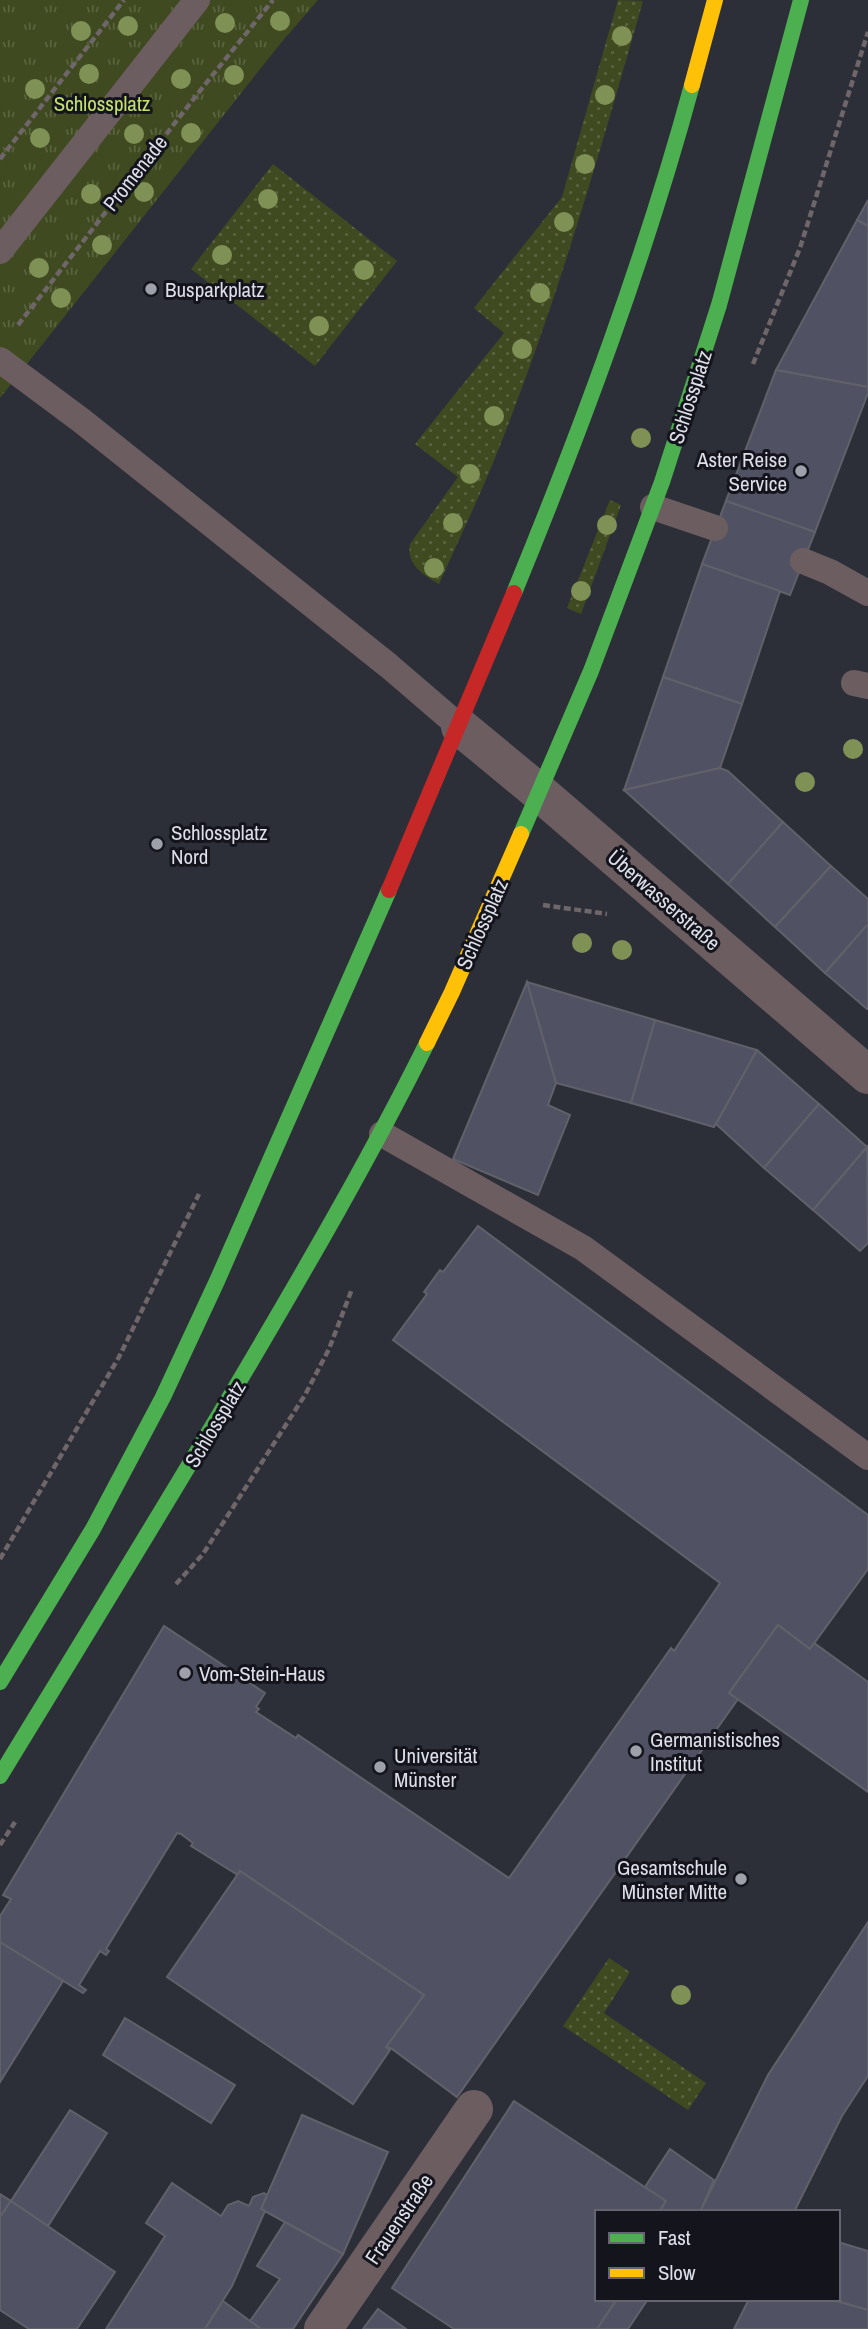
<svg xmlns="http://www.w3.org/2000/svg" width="868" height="2329" viewBox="0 0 868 2329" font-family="'Archivo Narrow',sans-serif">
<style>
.grass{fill:url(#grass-dots)}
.park{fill:url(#park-tufts)}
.building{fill:#505263;stroke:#606169;stroke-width:2}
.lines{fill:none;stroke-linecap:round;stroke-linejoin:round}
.path{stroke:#6f666a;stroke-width:4.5;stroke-dasharray:7 3.5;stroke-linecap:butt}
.lane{stroke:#6c5d61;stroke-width:26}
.street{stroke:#6c5d61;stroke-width:38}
.fast{stroke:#4caf50;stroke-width:16}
.slow{stroke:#ffc107;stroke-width:16}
.jam{stroke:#c62828;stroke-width:16}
.tree{fill:#809156}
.poi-dot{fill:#9fa1aa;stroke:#14151c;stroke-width:2.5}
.labels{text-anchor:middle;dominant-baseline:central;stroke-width:6;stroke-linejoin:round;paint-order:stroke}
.park-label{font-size:21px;fill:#c4e16e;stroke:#14151c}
.street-label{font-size:21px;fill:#dcdee8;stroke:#14151c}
.poi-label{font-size:21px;fill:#dcdee8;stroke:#14151c;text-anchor:start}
</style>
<defs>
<pattern id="grass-dots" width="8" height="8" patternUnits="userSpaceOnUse" patternTransform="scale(1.75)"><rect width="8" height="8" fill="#3f4a20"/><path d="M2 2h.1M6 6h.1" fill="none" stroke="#5a6440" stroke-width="1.8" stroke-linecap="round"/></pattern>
<pattern id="park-tufts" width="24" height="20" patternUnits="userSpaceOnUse" patternTransform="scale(1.75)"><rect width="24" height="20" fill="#3f4a20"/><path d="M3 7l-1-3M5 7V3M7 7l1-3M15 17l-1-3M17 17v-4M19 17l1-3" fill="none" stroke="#5a6440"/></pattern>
</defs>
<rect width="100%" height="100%" fill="#2d2f38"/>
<g class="grass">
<path d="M618 0 643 1C600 152 557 302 499 448 481 494 459 539 439 584 423 575 406 564 410 544L458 477 415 444 504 333 474 308 562 197Z"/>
<path d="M273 164 397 261 315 366 191 269Z"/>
<path d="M610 500 621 505 581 614 567 608Z"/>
<path d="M609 1958 630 1972 604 2013 706 2083 688 2110 563 2026Z"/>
</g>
<path class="park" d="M0 0H318L280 44 0 398Z"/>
<g class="building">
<path d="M868 200V226L857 220Z"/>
<path d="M857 220 868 226V387L776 370Z"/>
<path d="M776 370 868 387V393L815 532 726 501Z"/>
<path d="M726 501 815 532 790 595 702 564Z"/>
<path d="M702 564 780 591 742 704 663 677Z"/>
<path d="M663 677 742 704 720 768 624 790Z"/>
<path d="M720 768 728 771 783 822 728 884 624 790Z"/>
<path d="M783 822 831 866 775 927 728 884Z"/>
<path d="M831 866 868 899V924L825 973 775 927Z"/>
<path d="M868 924V1009H867L825 973Z"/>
<path d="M527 982 556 1083 548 1105 570 1115 538 1195 453 1159Z"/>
<path d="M527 982 655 1020 631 1103 556 1083Z"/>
<path d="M655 1020 757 1050 714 1127 631 1103Z"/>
<path d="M757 1050 819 1104 764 1168 716 1124Z"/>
<path d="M819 1104 867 1147 813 1210 764 1168Z"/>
<path d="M867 1147 868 1243 860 1251 813 1210Z"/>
<path d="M478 1226 868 1515V1569L810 1649 778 1625 729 1693 738 1699 457 2097 392 2049 386 2047 424 1995 240 1871 238 1875 191 1846 193 1843 181 1834 177 1833 106 1949 109 1951 106 1955 100 1951 79 1985 86 1990 83 1993 0 1942V1916L11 1899 3 1895 164 1626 265 1693 256 1707 259 1709 256 1712 296 1738 298 1735 509 1878 671 1648 674 1651 720 1583 393 1340 427 1294 424 1292 440 1270 443 1272Z"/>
<path d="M778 1625 810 1649 814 1643 868 1682V1792L729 1693Z"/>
<path d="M240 1871 424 1995 386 2047 390 2050 353 2104 167 1977Z"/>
<path d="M868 1922V2076L842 2116 794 2212H700L768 2075Z"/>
<path d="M0 1942 63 1981 0 2082Z"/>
<path d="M125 2018 235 2085 211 2123 103 2055Z"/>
<path d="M514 2101 666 2201 659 2212H597V2299H617L597 2329H454L392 2288Z"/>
<path d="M70 2110 107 2133 48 2226 11 2201Z"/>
<path d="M302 2115 388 2152 343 2254 261 2209Z"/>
<path d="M670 2149 714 2180 700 2212H659L666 2201 645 2187Z"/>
<path d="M172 2183 221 2216 228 2205 238 2201 249 2206 253 2197 264 2193 267 2195 261 2209 265 2211 232 2286 205 2329H106L165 2236 146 2223Z"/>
<path d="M0 2194 11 2201 0 2217Z"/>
<path d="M11 2201 115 2272 77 2329H29L0 2310V2217Z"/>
<path d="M285 2222 343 2254 293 2329H261L250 2321 280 2279 257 2266Z"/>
<path d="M838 2242 868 2251V2310L829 2299H838Z"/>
<path d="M617 2299H648L628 2329H597Z"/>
<path d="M749 2299H829L868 2310V2329H734Z"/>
<path d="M223 2301 250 2321 261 2329H205Z"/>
<path d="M378 2309 406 2329H363Z"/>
</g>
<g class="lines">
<g class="path">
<path d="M0 159 124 0"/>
<path d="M18 325 199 92 273 0"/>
<path d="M753 364 800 248 868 32"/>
<path d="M543 905 607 914"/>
<path d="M0 1559 119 1357 199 1194"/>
<path d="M176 1584 203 1554 305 1395 329 1349 352 1289"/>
<path d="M0 1845 15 1822"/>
</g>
<g class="lane">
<path d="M0 251 197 0"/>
<path d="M0 360 82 421 389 666 460 727"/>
<path d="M653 507 715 528"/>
<path d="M803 561 830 572 868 593"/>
<path d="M854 683 868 686"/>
<path d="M382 1134 583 1248 868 1457"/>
</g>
<g class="street">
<path d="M460 727 540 793 868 1075"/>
<path d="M323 2329 474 2109"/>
</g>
<g class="fast">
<path d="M514 593C582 427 645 258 692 85"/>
<path d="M521 834 591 671 662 482 719 305 801 0"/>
<path d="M0 1682 93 1529 163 1397 217 1281 389 890"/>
<path d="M0 1776C83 1640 166 1505 247 1368 310 1261 372 1154 427 1043"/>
</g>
<g class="slow">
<path d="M692 85 715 0"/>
<path d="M427 1043 452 992 521 834"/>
</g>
<path class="jam" d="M389 890 514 593"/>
</g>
<g class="tree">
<circle cx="280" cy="21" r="10"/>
<circle cx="225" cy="23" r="10"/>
<circle cx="128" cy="26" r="10"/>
<circle cx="81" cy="31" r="10"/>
<circle cx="622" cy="36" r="10"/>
<circle cx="89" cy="74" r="10"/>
<circle cx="234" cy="75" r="10"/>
<circle cx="181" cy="79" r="10"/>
<circle cx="35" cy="89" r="10"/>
<circle cx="605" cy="95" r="10"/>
<circle cx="191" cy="133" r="10"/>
<circle cx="134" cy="134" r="10"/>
<circle cx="40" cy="138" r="10"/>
<circle cx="585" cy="164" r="10"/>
<circle cx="144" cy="192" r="10"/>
<circle cx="91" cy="194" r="10"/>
<circle cx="268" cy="199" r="10"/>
<circle cx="564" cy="222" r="10"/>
<circle cx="102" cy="245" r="10"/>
<circle cx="222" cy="255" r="10"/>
<circle cx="39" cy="268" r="10"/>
<circle cx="364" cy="270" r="10"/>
<circle cx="540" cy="293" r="10"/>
<circle cx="61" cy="298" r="10"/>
<circle cx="319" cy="326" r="10"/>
<circle cx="522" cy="349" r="10"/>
<circle cx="494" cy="416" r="10"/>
<circle cx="641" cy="438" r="10"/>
<circle cx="470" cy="474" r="10"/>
<circle cx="453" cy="523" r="10"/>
<circle cx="607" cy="525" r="10"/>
<circle cx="434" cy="568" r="10"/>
<circle cx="581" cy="591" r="10"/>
<circle cx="853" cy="749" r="10"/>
<circle cx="805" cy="782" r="10"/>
<circle cx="582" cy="943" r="10"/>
<circle cx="622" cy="950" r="10"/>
<circle cx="681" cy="1995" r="10"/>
</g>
<g class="poi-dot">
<circle cx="151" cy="289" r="7"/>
<circle cx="801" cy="471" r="7"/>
<circle cx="157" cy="844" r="7"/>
<circle cx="185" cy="1673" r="7"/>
<circle cx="636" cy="1751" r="7"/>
<circle cx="380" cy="1767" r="7"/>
<circle cx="741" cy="1879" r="7"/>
</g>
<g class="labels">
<g class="park-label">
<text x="102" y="103">Schlossplatz</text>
</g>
<g class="street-label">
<text transform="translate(135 173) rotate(-52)">Promenade</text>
<text transform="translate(690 397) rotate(-72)">Schlossplatz</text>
<text transform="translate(664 900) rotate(41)">Überwasserstraße</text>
<text transform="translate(482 924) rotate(-66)">Schlossplatz</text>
<text transform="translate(215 1424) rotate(-59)">Schlossplatz</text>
<text transform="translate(399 2219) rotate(-56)">Frauenstraße</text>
</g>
<g class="poi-label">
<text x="165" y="289">Busparkplatz</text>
<text x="787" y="459" text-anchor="end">Aster Reise<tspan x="787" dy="24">Service</tspan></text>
<text x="171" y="832">Schlossplatz<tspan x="171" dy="24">Nord</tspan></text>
<text x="199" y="1673">Vom-Stein-Haus</text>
<text x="650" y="1739">Germanistisches<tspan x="650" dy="24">Institut</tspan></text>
<text x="394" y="1755">Universität<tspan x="394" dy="24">Münster</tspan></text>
<text x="727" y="1867" text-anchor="end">Gesamtschule<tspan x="727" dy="24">Münster Mitte</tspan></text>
</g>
</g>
<rect x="595" y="2210" width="245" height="91" fill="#14151c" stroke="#64656e" stroke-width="2"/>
<rect x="609" y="2233" width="35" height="10" fill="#4caf50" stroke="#64656e" stroke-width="2"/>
<text x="658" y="2245" font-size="21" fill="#dcdee8">Fast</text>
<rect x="609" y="2268" width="35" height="10" fill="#ffc107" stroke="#64656e" stroke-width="2"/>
<text x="658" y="2280" font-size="21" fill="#dcdee8">Slow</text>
</svg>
